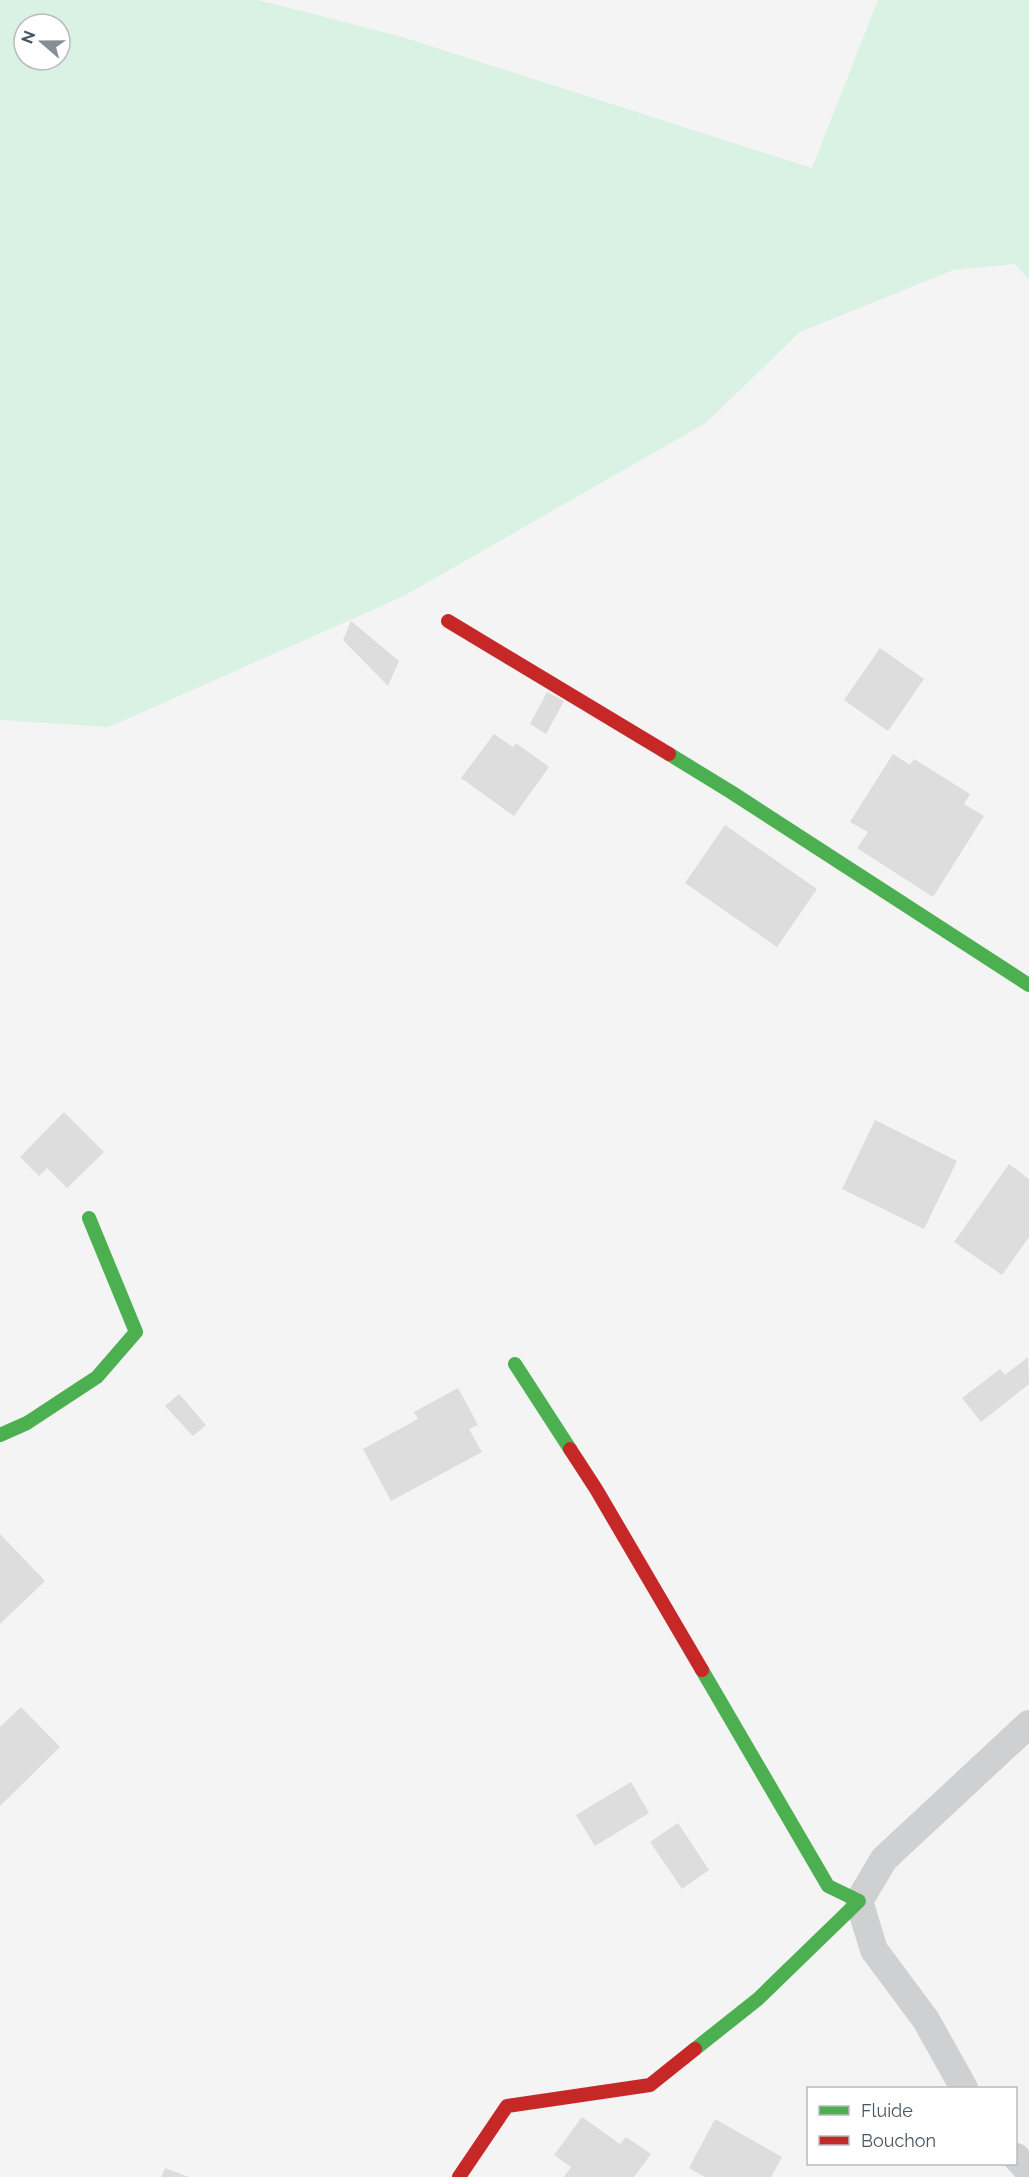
<svg xmlns="http://www.w3.org/2000/svg" width="1029" height="2177" viewBox="0 0 1029 2177" font-family="Raleway,sans-serif">
<style>
.green{fill:#d9f2e3;fill-rule:evenodd}
.building{fill:#ddddde}
.lines{fill:none;stroke-linecap:round;stroke-linejoin:round}
.street{stroke:#ced0d2;stroke-width:28}
.fast{stroke:#4caf50;stroke-width:14}
.jam{stroke:#c62828;stroke-width:14}
</style>
<rect width="100%" height="100%" fill="#f4f4f4"/>
<path class="green" d="M0 0H258L399 36 812 168 878 0H1029V280L1015 264 953 270 800 332 707 422 404 596 109 727 0 720ZM24 24H60V60H24Z"/>
<g class="building">
<path d="M351 621 399 661 388 686 343 640Z"/>
<path d="M880 648 924 679 888 731 844 700Z"/>
<path d="M547 692 564 701 546 734 530 724Z"/>
<path d="M494 734 513 747 516 743 549 767 514 816 461 778Z"/>
<path d="M893 754 910 765 914 759 970 794 964 804 984 816 933 897 857 848 868 832 850 822Z"/>
<path d="M725 825 817 889 777 947 685 883Z"/>
<path d="M64 1112 104 1152 67 1188 47 1168 39 1176 20 1157Z"/>
<path d="M875 1120 957 1161 924 1229 842 1189Z"/>
<path d="M1009 1164 1029 1179V1237L1002 1275 954 1242Z"/>
<path d="M1028 1357 1029 1384 981 1422 962 1398 1000 1369 1005 1375Z"/>
<path d="M458 1388 478 1425 469 1429 482 1452 391 1501 363 1449 418 1419 414 1412Z"/>
<path d="M179 1394 206 1425 193 1436 165 1406Z"/>
<path d="M0 1534 45 1581 0 1624Z"/>
<path d="M21 1707 60 1747 0 1806V1727Z"/>
<path d="M631 1782 649 1813 595 1846 576 1815Z"/>
<path d="M678 1823 709 1870 682 1889 650 1842Z"/>
<path d="M582 2117 620 2144 626 2137 651 2154 634 2177H564L571 2167 554 2155Z"/>
<path d="M715 2119 782 2157 771 2177H705L689 2168Z"/>
<path d="M165 2168 189 2177H161Z"/>
</g>
<g class="lines">
<g class="street">
<path d="M964 2088 926 2020 874 1950 859 1901 884 1859 1029 1724"/>
<path d="M1016 2157 1029 2171"/>
</g>
<g class="fast">
<path d="M669 754 731 792 1029 985"/>
<path d="M515 1364 570 1449"/>
<path d="M0 1435 27 1423 97 1377 136 1332 89 1218"/>
<path d="M695 2049 758 1999 859 1901 828 1886 702 1670"/>
</g>
<g class="jam">
<path d="M448 621 669 754"/>
<path d="M570 1449 596 1489 702 1670"/>
<path d="M459 2177 507 2106 650 2085 695 2049"/>
</g>
</g>
<rect x="807" y="2087" width="210" height="78" fill="#ffffff" stroke="#b7bbc0" stroke-width="1.5"/>
<rect x="819" y="2106" width="30" height="9" fill="#4caf50" stroke="#b7bbc0" stroke-width="1.5"/>
<text x="861" y="2117" font-size="18" fill="#4a5661">Fluide</text>
<rect x="819" y="2136" width="30" height="9" fill="#c62828" stroke="#b7bbc0" stroke-width="1.5"/>
<text x="861" y="2147" font-size="18" fill="#4a5661">Bouchon</text>
<g transform="translate(42 42) rotate(290)"><circle r="28" fill="#ffffff" stroke="#b7bbc0" stroke-width="1.5"/>
<path d="M0-4.5L10 22L0 15L-10 22Z" fill="#868d94"/>
<text y="-9" font-size="16" font-weight="bold" text-anchor="middle" fill="#4a5661">N</text>
</g>
</svg>
